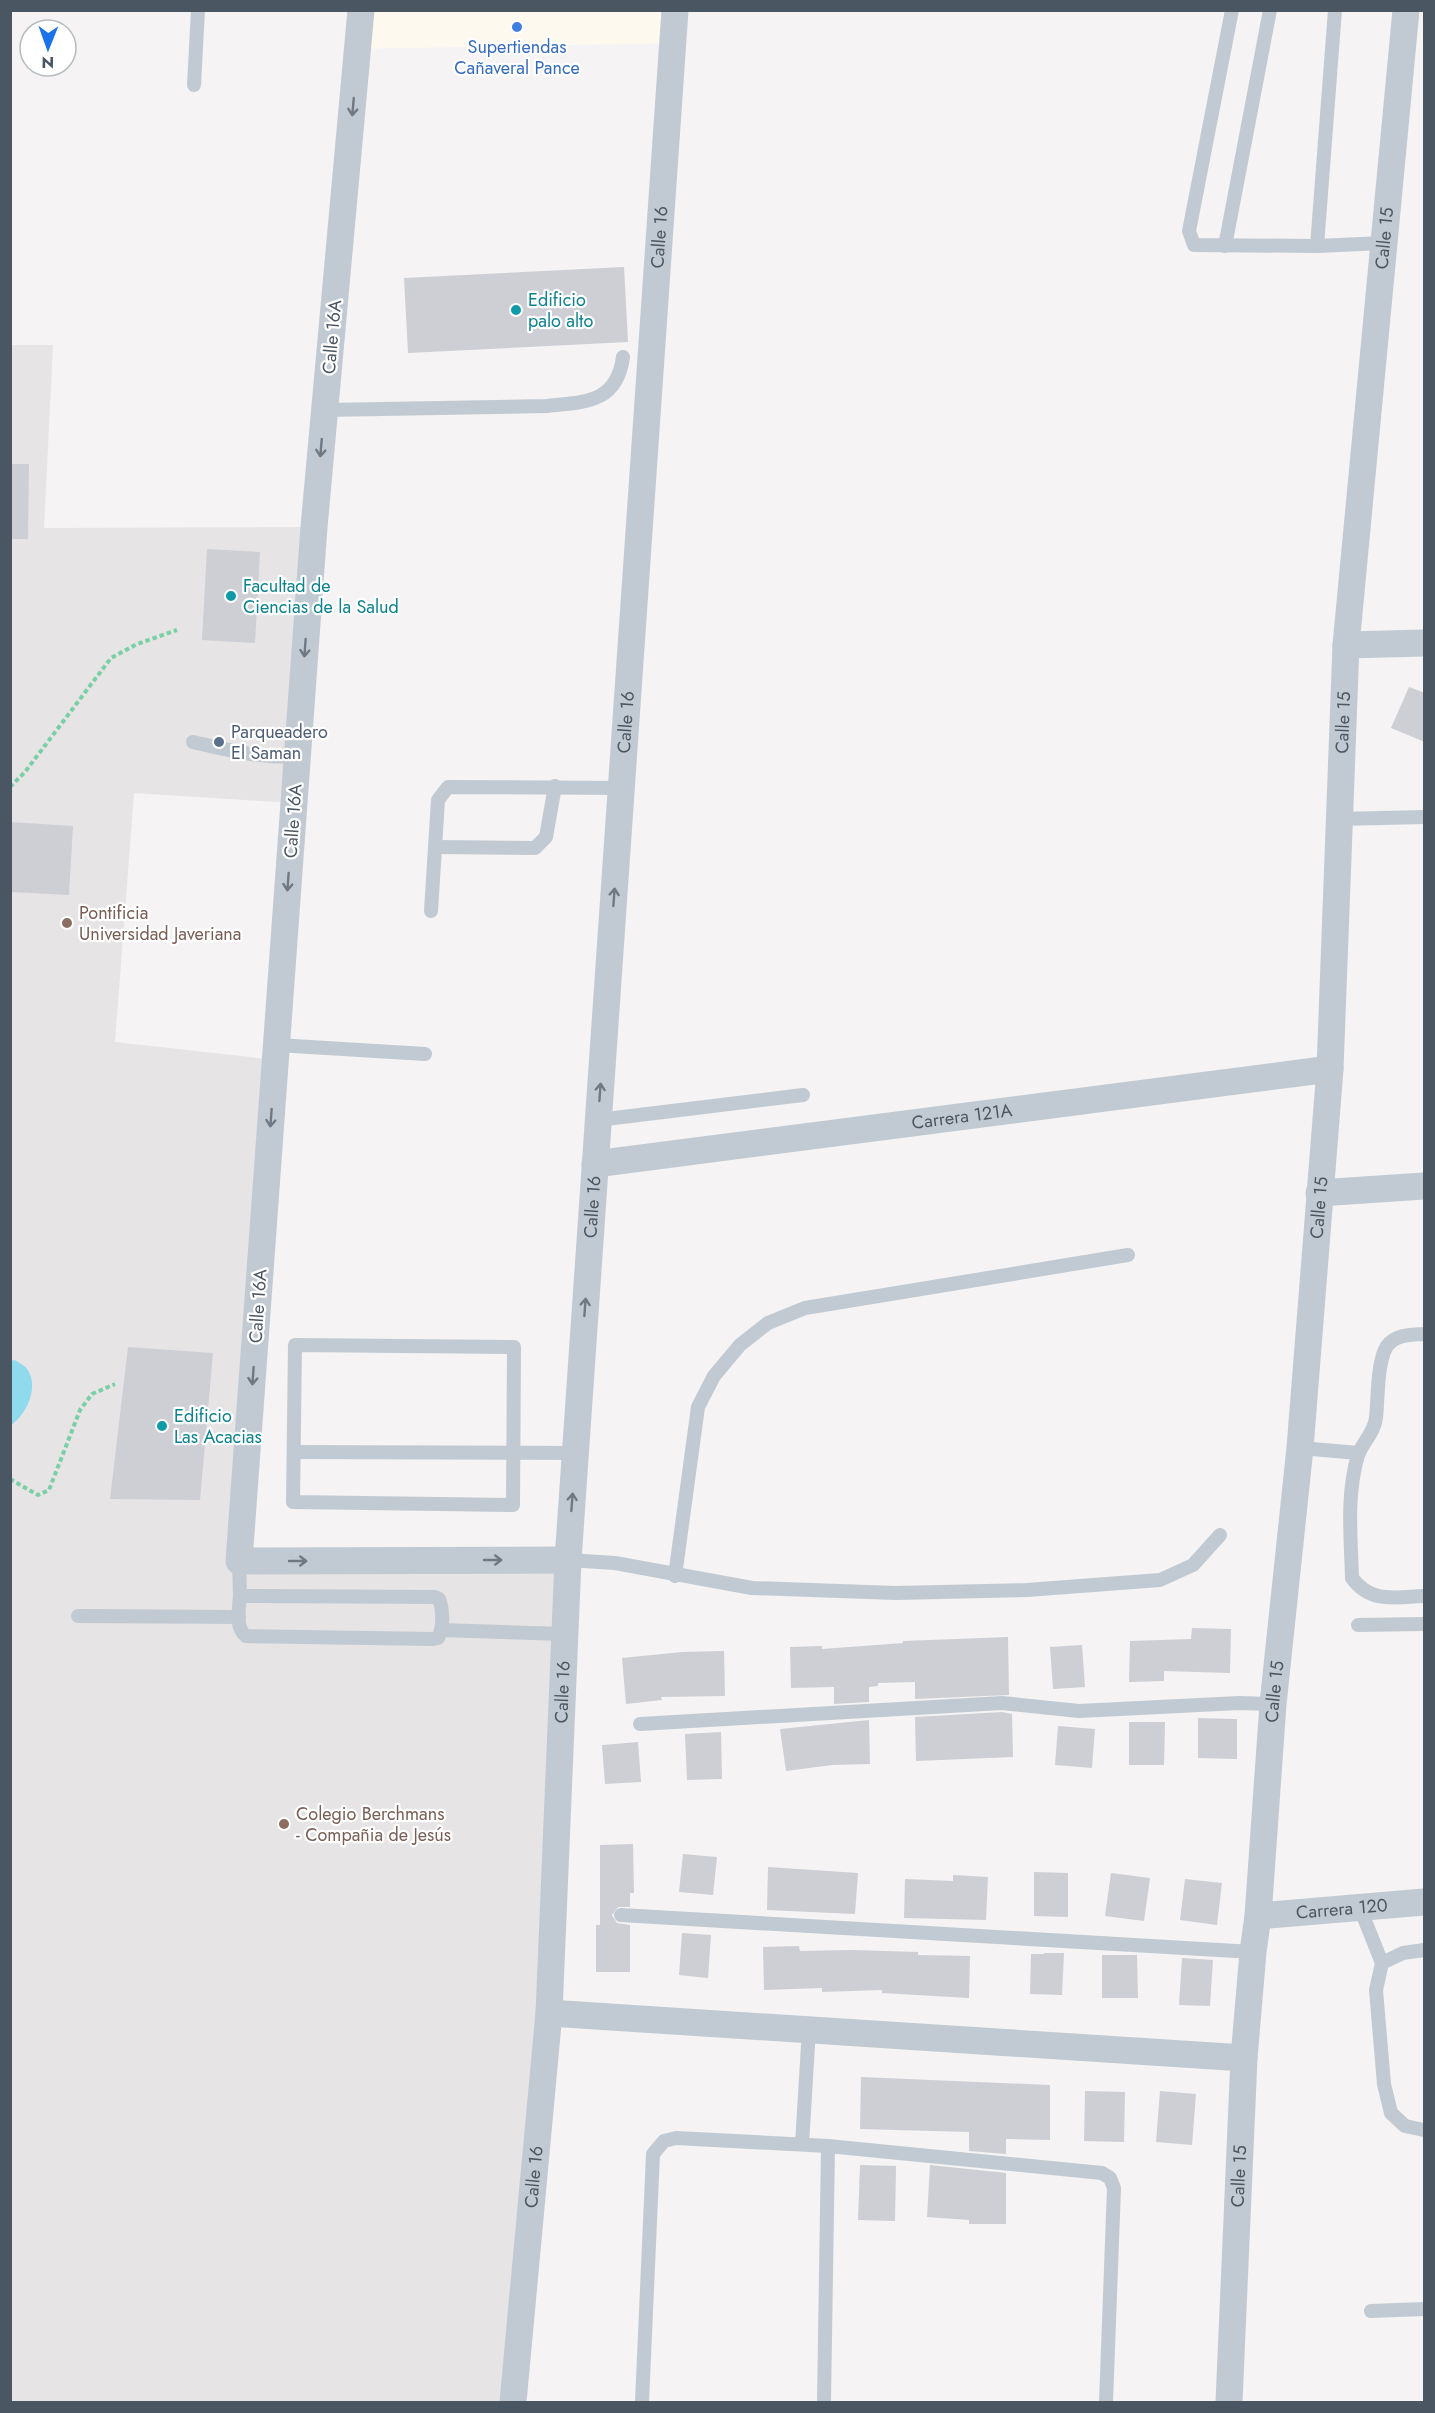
<svg xmlns="http://www.w3.org/2000/svg" width="1435" height="2413" viewBox="0 0 1435 2413" font-family="Jost,sans-serif">
<style>
.commercial{fill:#fdf9ef}
.education{fill:#e6e4e5}
.water{fill:#90daee}
.building{fill:#cdcfd5}
.lines{fill:none;stroke-linecap:round;stroke-linejoin:round}
.path{stroke:#7ad0a6;stroke-width:4;stroke-dasharray:4.5 3;stroke-linecap:butt}
.lane{stroke:#c1cad2;stroke-width:14}
.street{stroke:#c1cad2;stroke-width:27}
.oneway{stroke:#6e7983}
.shop-dot{fill:#3f7fe0;stroke:#fff;stroke-width:2}
.culture-dot{fill:#0f9aa8;stroke:#fff;stroke-width:2}
.service-dot{fill:#5c6f8a;stroke:#fff;stroke-width:2}
.education-dot{fill:#8d6e63;stroke:#fff;stroke-width:2}
.labels{text-anchor:middle;dominant-baseline:central;stroke-width:4.5;stroke-linejoin:round;paint-order:stroke}
.shop-label{font-size:18px;fill:#366cbe;stroke:#fff}
.street-label{font-size:18px;fill:#4a5661;stroke:#fff}
.culture-label{font-size:18px;fill:#0d838f;stroke:#fff;text-anchor:start}
.service-label{font-size:18px;fill:#4e5e75;stroke:#fff;text-anchor:start}
.education-label{font-size:18px;fill:#785e54;stroke:#fff;text-anchor:start}
</style>
<rect width="100%" height="100%" fill="#f5f3f3"/>
<path class="commercial" d="M361 11H675L673 43 358 49Z"/>
<path class="education" d="M10 345H53L44 528 314 527 294 803 134 793 115 1042 275 1060 239 1561 568 1560 513 2402H11Z"/>
<path class="water" d="M15 1360C18 1363 25 1365 27 1369 40 1387 26 1415 11 1425V1361Z"/>
<g class="building">
<path d="M624 267 628 342 408 353 404 278Z"/>
<path d="M10 464H29L28 539H10Z"/>
<path d="M207 549 260 552 255 643 202 640Z"/>
<path d="M1409 687 1425 693V742L1391 728Z"/>
<path d="M10 822 73 826 69 895 10 892Z"/>
<path d="M128 1347 213 1353 200 1500 110 1499Z"/>
<path d="M1192 1628 1231 1629 1230 1673 1164 1671V1681L1129 1682 1130 1641 1191 1639Z"/>
<path d="M1008 1637 1009 1695 915 1699V1682L878 1683V1686L869 1687V1702L834 1704V1687L791 1688 790 1647 822 1646V1649L903 1643V1641Z"/>
<path d="M1082 1645 1085 1687 1053 1689 1050 1647Z"/>
<path d="M724 1651 725 1696 661 1697 662 1700 626 1704 622 1658 682 1652Z"/>
<path d="M1002 1712 1012 1714 1013 1757 916 1761 915 1717Z"/>
<path d="M1198 1718 1237 1719V1759L1198 1758Z"/>
<path d="M869 1720 870 1764 832 1765 786 1771 780 1729Z"/>
<path d="M1129 1722H1165L1164 1765H1129Z"/>
<path d="M1058 1726 1095 1729 1092 1768 1055 1765Z"/>
<path d="M721 1732 722 1779 687 1780 685 1734Z"/>
<path d="M638 1742 641 1782 605 1784 602 1745Z"/>
<path d="M633 1844 634 1893H630V1907H618L612 1915 617 1923 630 1925V1972H596V1925H600V1845Z"/>
<path d="M683 1854 717 1857 713 1895 679 1892Z"/>
<path d="M768 1867 858 1873 855 1914 767 1910Z"/>
<path d="M1034 1872 1068 1873V1917L1034 1916Z"/>
<path d="M1111 1873 1150 1878 1144 1921 1105 1916Z"/>
<path d="M953 1875 988 1877 986 1920 904 1918 905 1879 953 1881Z"/>
<path d="M1185 1879 1222 1883 1217 1925 1180 1920Z"/>
<path d="M682 1933 711 1935 708 1978 679 1975Z"/>
<path d="M799 1946 800 1951 851 1950 918 1952V1955L970 1956 969 1998 882 1993V1990L822 1992V1988L764 1990 763 1947Z"/>
<path d="M1044 1953H1064L1062 1995 1030 1994 1031 1954H1044Z"/>
<path d="M1102 1955H1137L1138 1998H1102Z"/>
<path d="M1182 1958 1213 1960 1210 2006 1179 2005Z"/>
<path d="M861 2077 1050 2085V2140L1006 2139V2154L969 2151V2132L860 2129Z"/>
<path d="M1085 2091 1125 2092 1124 2142 1084 2141Z"/>
<path d="M1160 2091 1196 2094 1192 2145 1156 2142Z"/>
<path d="M860 2165 896 2166 895 2221 858 2220Z"/>
<path d="M930 2165 1006 2173V2224H969V2220L927 2217Z"/>
</g>
<g class="lines">
<g class="path">
<path d="M10 787 25 772 111 658 137 644 177 630"/>
<path d="M10 1479 38 1495 49 1490 80 1410 92 1394 115 1384"/>
</g>
<g class="lane">
<path d="M1232 10 1189 231 1194 245 1317 246 1383 243"/>
<path d="M194 85 198 10"/>
<path d="M1225 246 1270 10"/>
<path d="M1317 246 1335 10"/>
<path d="M325 410 547 406C585 402 617 403 623 357"/>
<path d="M193 742C228 750 262 759 298 756"/>
<path d="M1339 819 1424 817"/>
<path d="M436 847 535 848 546 837 555 786"/>
<path d="M431 911 438 800 448 787 621 788"/>
<path d="M277 1045 425 1054"/>
<path d="M598 1120 803 1095"/>
<path d="M1424 1334C1411 1335 1396 1334 1387 1346 1377 1361 1378 1400 1376 1418 1374 1433 1363 1442 1358 1455 1346 1496 1351 1537 1352 1578 1371 1604 1396 1597 1424 1596"/>
<path d="M295 1345 514 1347 513 1505 293 1502Z"/>
<path d="M1300 1448 1359 1453"/>
<path d="M294 1452 575 1453"/>
<path d="M568 1560 615 1563 752 1588 896 1593 1027 1590 1160 1580 1193 1565 1220 1535"/>
<path d="M239 1561 240 1596"/>
<path d="M675 1576 698 1407 714 1376 740 1345 768 1323 805 1308 1128 1255"/>
<path d="M240 1596 435 1597 439 1599C443 1609 444 1628 438 1638L433 1639 246 1636C235 1628 239 1609 240 1596Z"/>
<path d="M78 1616 239 1617"/>
<path d="M1358 1625 1424 1624"/>
<path d="M441 1630 566 1634"/>
<path d="M640 1724 1002 1703 1079 1711 1239 1703 1273 1704"/>
<path d="M1360 1908 1382 1963"/>
<path d="M621 1915 1253 1952"/>
<path d="M1424 1950 1403 1953 1382 1963 1376 1990 1384 2084 1391 2113 1405 2126 1424 2130"/>
<path d="M802 2144 809 2029"/>
<path d="M1371 2311 1424 2309"/>
<path d="M642 2402 653 2154 664 2141 676 2138 828 2146 1102 2173 1110 2178 1114 2188 1106 2402"/>
<path d="M824 2402 828 2146"/>
</g>
<g class="street">
<path d="M361 10 314 527 239 1561 568 1560"/>
<path d="M1346 645 1424 643"/>
<path id="s1" d="M595 1164 1330 1069"/>
<path d="M1319 1193 1424 1186"/>
<path id="s2" d="M1258 1916 1424 1902"/>
<path d="M549 2013 1244 2058"/>
<path id="s3" d="M513 2402 549 2013 568 1560 675 10"/>
<path id="s4" d="M1229 2402 1244 2058 1253 1952 1258 1916 1273 1704 1300 1448 1330 1069 1346 645 1406 10"/>
</g>
</g>
<defs><path id="oneway-shaft" d="M-6 0H5M1.5-3L5.5 0L1.5 3" fill="none" stroke-width="1.6" stroke-linecap="round" stroke-linejoin="round" transform="scale(1.5)"/></defs>
<g class="oneway">
<use href="#oneway-shaft" transform="translate(353 107) rotate(95)"/>
<use href="#oneway-shaft" transform="translate(321 448) rotate(95)"/>
<use href="#oneway-shaft" transform="translate(305 648) rotate(94)"/>
<use href="#oneway-shaft" transform="translate(288 882) rotate(94)"/>
<use href="#oneway-shaft" transform="translate(614 897) rotate(-86)"/>
<use href="#oneway-shaft" transform="translate(600 1092) rotate(-86)"/>
<use href="#oneway-shaft" transform="translate(271 1118) rotate(94)"/>
<use href="#oneway-shaft" transform="translate(585 1307) rotate(-86)"/>
<use href="#oneway-shaft" transform="translate(253 1376) rotate(94)"/>
<use href="#oneway-shaft" transform="translate(572 1502) rotate(-86)"/>
<use href="#oneway-shaft" transform="translate(493 1560)"/>
<use href="#oneway-shaft" transform="translate(298 1561)"/>
</g>
<circle class="shop-dot" cx="517" cy="27" r="6"/>
<g class="culture-dot">
<circle cx="516" cy="310" r="6"/>
<circle cx="231" cy="596" r="6"/>
<circle cx="162" cy="1426" r="6"/>
</g>
<circle class="service-dot" cx="219" cy="742" r="6"/>
<g class="education-dot">
<circle cx="67" cy="923" r="6"/>
<circle cx="284" cy="1824" r="6"/>
</g>
<g class="labels">
<g class="shop-label">
<text x="517" y="47">Supertiendas<tspan x="517" dy="21">Cañaveral Pance</tspan></text>
</g>
<g class="street-label">
<text stroke="none"><textPath href="#s3" startOffset="2170">Calle 16</textPath></text>
<text stroke="none"><textPath href="#s4" startOffset="2170">Calle 15</textPath></text>
<text transform="translate(332 337) rotate(-85)">Calle 16A</text>
<text stroke="none"><textPath href="#s4" startOffset="1684">Calle 15</textPath></text>
<text stroke="none"><textPath href="#s3" startOffset="1684">Calle 16</textPath></text>
<text transform="translate(293 821) rotate(-86)">Calle 16A</text>
<text stroke="none"><textPath href="#s1" startOffset="370">Carrera 121A</textPath></text>
<text stroke="none"><textPath href="#s3" startOffset="1198">Calle 16</textPath></text>
<text stroke="none"><textPath href="#s4" startOffset="1198">Calle 15</textPath></text>
<text transform="translate(258 1306) rotate(-86)">Calle 16A</text>
<text stroke="none"><textPath href="#s4" startOffset="712">Calle 15</textPath></text>
<text stroke="none"><textPath href="#s3" startOffset="712">Calle 16</textPath></text>
<text stroke="none"><textPath href="#s2" startOffset="84">Carrera 120</textPath></text>
<text stroke="none"><textPath href="#s4" startOffset="226">Calle 15</textPath></text>
<text stroke="none"><textPath href="#s3" startOffset="226">Calle 16</textPath></text>
</g>
<g class="culture-label">
<text x="528" y="300">Edificio<tspan x="528" dy="21">palo alto</tspan></text>
<text x="243" y="586">Facultad de<tspan x="243" dy="21">Ciencias de la Salud</tspan></text>
<text x="174" y="1416">Edificio<tspan x="174" dy="21">Las Acacias</tspan></text>
</g>
<g class="service-label">
<text x="231" y="732">Parqueadero<tspan x="231" dy="21">El Saman</tspan></text>
</g>
<g class="education-label">
<text x="79" y="913">Pontificia<tspan x="79" dy="21">Universidad Javeriana</tspan></text>
<text x="296" y="1814">Colegio Berchmans<tspan x="296" dy="21">- Compañia de Jesús</tspan></text>
</g>
</g>
<rect width="1435" height="2413" fill="none" stroke="#4a5661" stroke-width="24"/>
<g transform="translate(48 48) rotate(181)"><circle r="28" fill="#ffffff" stroke="#b7bbc0" stroke-width="1.5"/>
<path d="M0-4.5L10 22L0 15L-10 22Z" fill="#1a73e8"/>
<text y="-9" font-size="16" font-weight="bold" text-anchor="middle" fill="#4a5661">N</text>
</g>
</svg>
